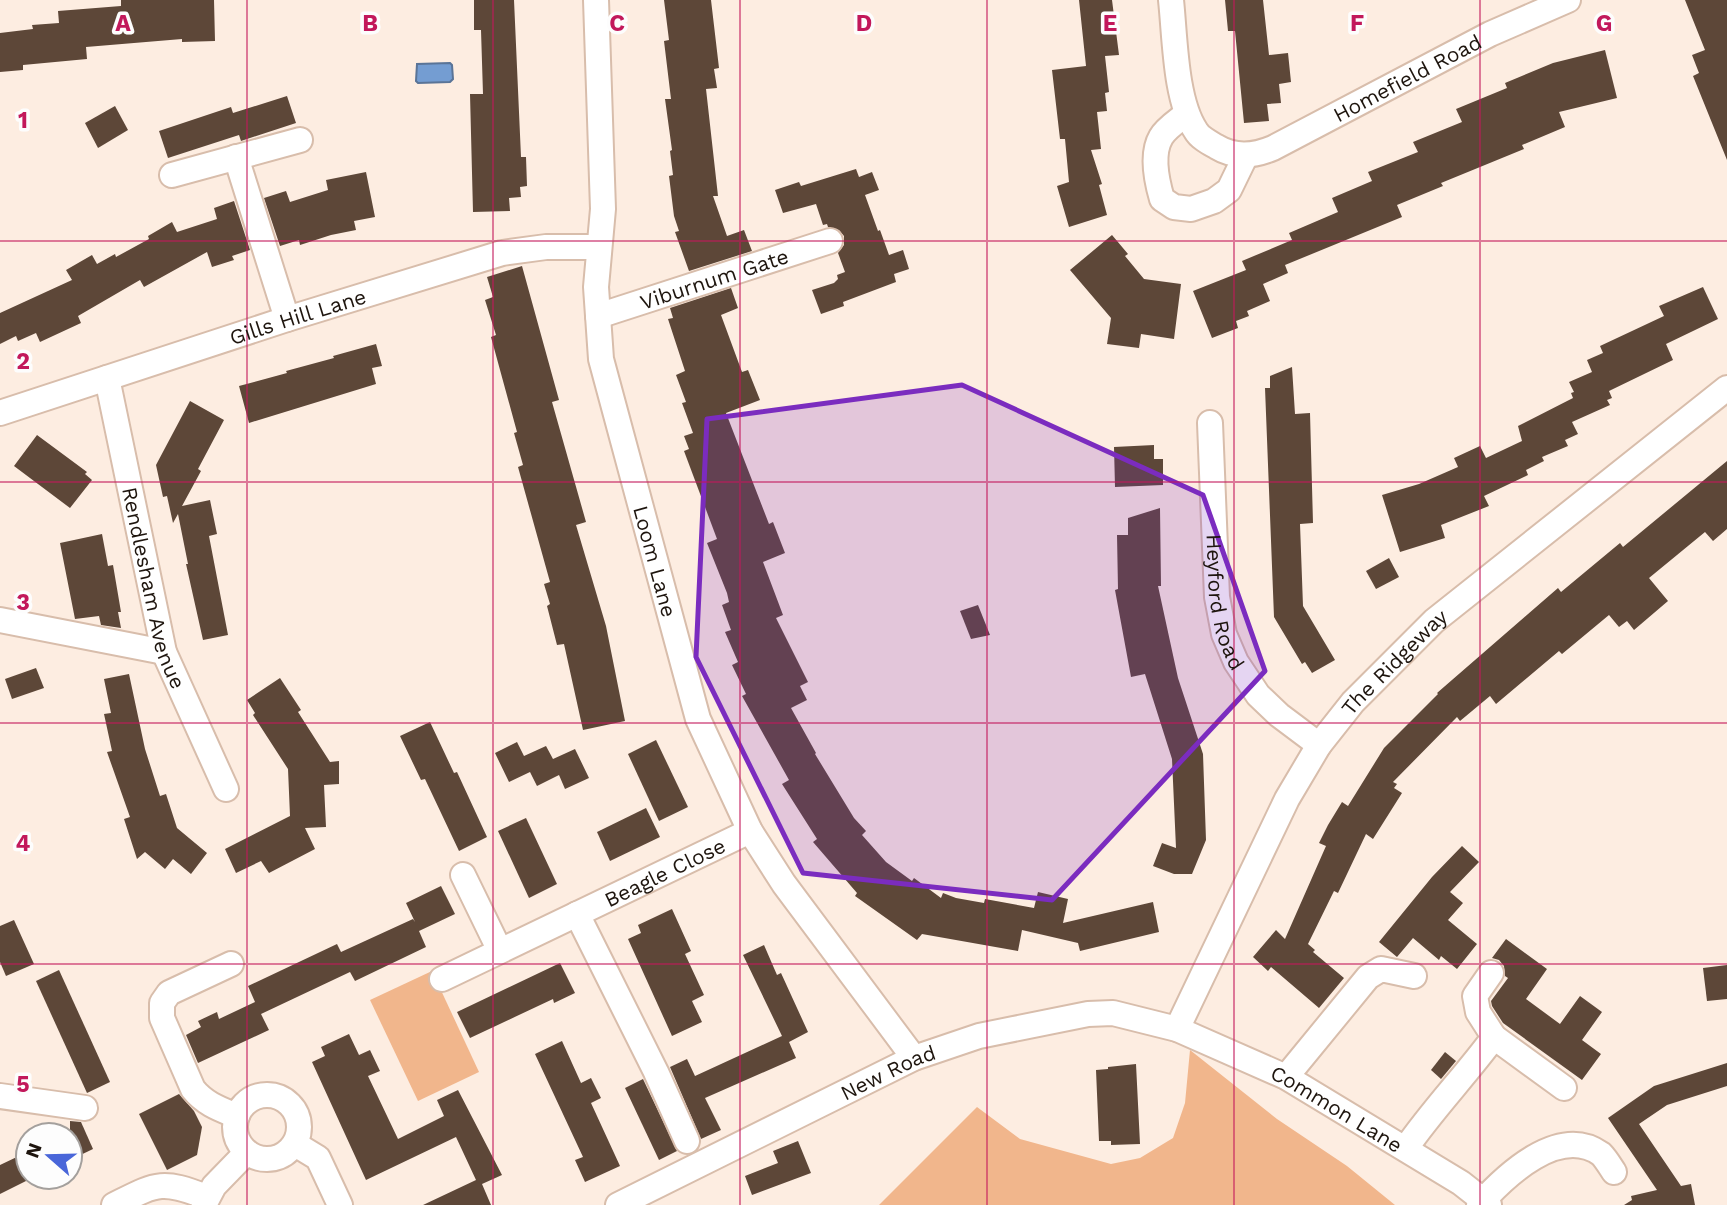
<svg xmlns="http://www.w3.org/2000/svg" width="1727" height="1205" viewBox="0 0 1727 1205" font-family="'Work Sans',sans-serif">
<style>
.green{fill:#f1b68c}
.water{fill:#749dd2;stroke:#5a7497;stroke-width:2}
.building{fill:#5d4738}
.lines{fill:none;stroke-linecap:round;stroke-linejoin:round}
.minor-casing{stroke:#d8bdab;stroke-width:28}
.minor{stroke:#fff;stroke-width:24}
.marked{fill:#7b2cbf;fill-opacity:0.2;stroke:#7b2cbf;stroke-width:5;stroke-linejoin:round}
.grid{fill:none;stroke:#c2185b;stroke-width:2;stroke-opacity:0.55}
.labels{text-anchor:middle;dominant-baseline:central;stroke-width:7;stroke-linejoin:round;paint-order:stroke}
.street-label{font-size:21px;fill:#1e150e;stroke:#fdfdfd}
.grid-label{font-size:23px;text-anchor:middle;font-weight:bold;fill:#c2185b;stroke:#fdfdfd;stroke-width:7;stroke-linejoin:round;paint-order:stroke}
</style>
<rect width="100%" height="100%" fill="#fdede1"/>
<g class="green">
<path d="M432 971 479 1072 418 1101 370 1000Z"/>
<path d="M1190 1050 1277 1119 1347 1166 1395 1205H879L977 1107 1020 1139 1111 1164 1140 1158 1173 1138 1185 1103Z"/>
</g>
<path class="water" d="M450 63 452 65 453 79 450 82 418 83 416 81 417 64Z"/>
<g class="building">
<path d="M121 0H214L215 41 182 42V39L86 47 87 59 23 65V70L0 72V33L33 29 32 25 59 23 58 11 121 6Z"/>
<path d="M474 0H514L521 157H526L527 186 520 187 521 197 509 198 510 211 473 212 470 94H483L481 30H474Z"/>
<path d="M664 0H711L719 68 714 69 717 88 706 89 718 196H713L727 236 744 230 752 251 689 271 675 232 679 231 674 216 669 176 673 175 670 151 672 150 665 99H671L664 41 669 40Z"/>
<path d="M1079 0H1112L1119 55 1105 56 1109 92 1105 93 1107 111 1097 112 1101 149 1091 150 1102 184 1099 185 1107 215 1069 227 1057 186 1069 182 1065 139H1060L1052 70 1086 66Z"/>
<path d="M1225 0H1263L1269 55 1288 53 1291 82 1279 84 1281 103 1267 104 1269 121 1244 123 1235 31H1228Z"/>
<path d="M1685 0H1727V160L1693 76 1699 73 1692 55 1705 50Z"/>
<path d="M1605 50 1617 98 1559 112 1565 127 1522 145 1524 149 1441 183 1443 186 1397 205 1402 217 1285 265 1288 273 1263 284 1270 301 1247 311 1249 316 1236 321 1238 328 1212 338 1193 291 1246 270 1242 261 1292 240 1289 233 1338 212 1332 198 1372 181 1368 172 1418 152 1413 142 1462 122 1456 109 1507 88 1505 83 1553 63Z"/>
<path d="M287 96 296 123 241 141 239 135 168 158 159 131 231 107 233 113Z"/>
<path d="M115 106 128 130 98 148 85 123Z"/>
<path d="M856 169 859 177 872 172 879 190 865 195 878 231 880 230 889 255 903 250 909 269 894 274 896 282 843 302 844 306 821 314 812 290 834 283 838 279 837 275 845 272 838 253 844 245V236L839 230 828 227 827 224 823 225 816 204 783 213 775 190 799 182 801 186Z"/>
<path d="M366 172 375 217 354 221 356 230 331 235 300 245 299 240 280 246 264 198 286 191 290 202 328 190 326 180Z"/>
<path d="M234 201 250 250 232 256 234 260 212 267 207 252 144 287 140 280 78 316 81 323 40 342 36 333 18 341 16 336 0 344V313L72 280 66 270 92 255 97 264 115 254 116 257 149 239 148 236 172 222 177 232 217 219 214 208Z"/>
<path d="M1112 235 1128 254 1125 256 1144 279 1181 284 1174 339 1141 334 1139 348 1107 344 1111 318 1070 270Z"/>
<path d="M522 266 559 400 552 402 586 522 576 525 606 626 625 721 583 730 564 644 557 645 547 606 550 604 544 584 550 582 518 467 523 465 514 433 517 432 491 337 496 335 485 300 493 297 487 277Z"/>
<path d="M1703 287 1718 319 1666 344 1673 360 1609 391 1612 398 1607 400 1610 405 1572 422 1578 434 1565 440 1568 446 1542 457 1544 461 1526 470 1528 475 1484 496 1489 506 1441 525 1445 538 1400 552 1382 495 1419 484 1458 467 1454 458 1480 446 1486 458 1522 441 1518 426 1573 398 1571 393 1574 392 1569 382 1592 372 1587 360 1603 353 1600 346 1664 316 1659 306Z"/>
<path d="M731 288 738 308 721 315 742 372 748 370 760 400 726 413 769 524 773 522 785 553 763 562 783 615 776 618 808 682 800 686 807 700 791 708 816 753 815 754 854 818 866 831 862 835 886 862 912 881 914 878 941 898 943 893 956 898 984 903 985 899 1034 908 1038 892 1068 899 1063 923 1153 902 1159 932 1080 951 1078 943 1022 930 1018 951 922 934 917 940 855 896 857 893 813 842 817 839 782 784 789 780 742 696 746 694 732 665 738 662 725 632 731 630 722 605 729 602 727 593 707 543 717 539 684 451 689 449 684 436 693 433 682 403 686 402 676 375 685 371 668 319 673 318 670 308Z"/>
<path d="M376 344 382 366 372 368 376 384 249 423 239 386 287 373 286 371 334 358 333 356Z"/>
<path d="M1292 367 1295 414 1310 413 1313 523 1300 524 1303 606 1335 660 1312 673 1305 662 1302 664 1274 617 1265 388H1270V376Z"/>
<path d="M190 401 224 420 198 469 201 471 182 506 210 500 217 534 209 536 228 635 203 640 186 564H188L178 514 173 523 167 496 163 497 156 465Z"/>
<path d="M37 435 87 472 85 474 92 480 70 508 14 466Z"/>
<path d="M1154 445V459H1163V485L1115 487 1114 447Z"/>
<path d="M1727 461V529L1713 541 1705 532 1649 578 1668 601 1634 630 1627 621 1619 627 1609 615 1562 654 1559 651 1496 704 1490 696 1460 721 1457 717 1393 782 1397 784 1394 788 1402 793 1373 839 1366 834 1338 893 1334 891 1308 944 1315 950 1313 952 1344 978 1319 1008 1271 967 1268 971 1253 957 1276 930 1285 939 1326 846 1319 843 1328 825 1342 802 1348 806 1384 748 1438 694 1437 693 1558 588 1561 592 1620 543 1623 547Z"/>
<path d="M1160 508 1161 586H1158L1178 678 1203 754 1206 840 1192 874H1174L1153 866 1162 843 1176 848 1172 759 1145 674 1131 677 1115 590 1118 589 1117 535H1128V518Z"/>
<path d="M102 534 108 566 113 565 121 612H118L121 628 101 625 99 616 75 619 60 543Z"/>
<path d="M1389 558 1399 577 1376 589 1366 571Z"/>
<path d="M978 605 990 635 971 639 960 611Z"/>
<path d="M36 668 44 688 12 699 5 679Z"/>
<path d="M129 674 145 749 160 796 166 794 177 828 207 853 191 874 173 859 165 869 145 852 137 859 124 819 130 817 107 752 112 751 104 714 111 713 104 679Z"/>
<path d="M280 678 301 710 298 712 330 762 339 761V784L324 785 326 827 305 828 315 849 269 873 261 861 236 873 225 849 290 816 288 769 253 715 255 713 247 700Z"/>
<path d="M430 722 454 773 457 772 487 837 459 851 425 779 421 780 400 736Z"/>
<path d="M656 740 688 807 659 821 628 754Z"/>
<path d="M517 742 524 756 546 746 553 759 575 749 589 778 565 789 559 775 537 786 530 772 509 782 495 753Z"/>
<path d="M646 808 660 837 610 861 597 832Z"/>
<path d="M526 818 557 884 529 898 498 831Z"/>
<path d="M1462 846 1479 862 1450 892 1463 903 1448 920 1477 944 1457 969 1441 956 1439 960 1413 938 1397 957 1379 942 1432 877Z"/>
<path d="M441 886 455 914 419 931 426 947 355 981 350 972 261 1014 269 1030 198 1063 186 1035 201 1027 198 1021 217 1012 219 1019 255 1002 248 986 337 944 341 952 413 919 415 922 406 903Z"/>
<path d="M672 909 691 951 685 954 704 995 692 1001 702 1022 672 1036 628 939 641 933 638 925Z"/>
<path d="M14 920 34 964 6 976 0 962V926Z"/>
<path d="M1506 939 1547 969 1526 999 1560 1024 1580 996 1602 1012 1582 1040 1601 1054 1582 1080 1503 1023 1492 1006 1491 1001 1508 978 1505 976 1504 966 1499 960 1492 958Z"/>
<path d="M764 945 777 975 781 973 808 1032 789 1042 796 1058 705 1098 721 1130 701 1139 670 1067 687 1059 695 1076 782 1036 743 955Z"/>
<path d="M560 963 575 993 554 1003 553 999 470 1038 457 1012Z"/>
<path d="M1727 965V999L1707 1001 1703 968Z"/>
<path d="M59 970 110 1082 87 1093 36 981Z"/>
<path d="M349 1034 359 1055 370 1050 380 1071 368 1076 398 1139 444 1116 437 1100 458 1090 502 1175 482 1184 491 1205H423L476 1180 456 1137 366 1180 312 1062 325 1056 321 1047Z"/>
<path d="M562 1041 581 1083 591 1078 601 1098 591 1103 620 1166 585 1182 575 1160 583 1157 535 1054Z"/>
<path d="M1445 1052 1456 1061 1441 1079 1431 1070Z"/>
<path d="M1727 1063V1086L1667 1105 1639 1124 1681 1186 1691 1184 1695 1205H1624L1632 1200 1631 1196 1657 1190 1608 1118 1654 1086Z"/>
<path d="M1136 1064 1140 1144 1111 1145V1141H1099L1096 1070 1108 1069V1067Z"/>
<path d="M643 1079 677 1151 659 1160 625 1088Z"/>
<path d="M179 1094 194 1111 202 1127 197 1155 167 1170 139 1114Z"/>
<path d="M70 1121 81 1122 93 1149 70 1160Z"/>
<path d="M798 1141 811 1173 752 1195 745 1176 778 1163 773 1151Z"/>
<path d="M21 1155 28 1170V1177L32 1178 0 1194V1165Z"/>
</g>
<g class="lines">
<defs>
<g id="minor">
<path id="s1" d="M596 0 603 209 596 287 601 359 698 719 750 831 784 884 914 1058"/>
<path id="s2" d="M1171 0C1175 37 1175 100 1196 131 1200 138 1210 143 1217 147 1235 158 1254 156 1273 148L1490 34 1568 0"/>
<path d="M1186 114C1179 120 1166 128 1161 137 1151 154 1157 182 1162 199L1174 207 1191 209 1214 201 1229 190 1246 155"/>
<path d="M236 157 287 319"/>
<path d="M172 175 300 140"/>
<path id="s3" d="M598 316 830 241"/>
<path id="s4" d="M107 378 164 652 226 789"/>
<path id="s5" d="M0 413 287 319 502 253 546 247H599"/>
<path id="s6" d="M1210 423 1217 597 1224 634 1236 662 1258 695 1279 715 1319 745"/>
<path d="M0 620 164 652"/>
<path d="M463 875 499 949"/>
<path d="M577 914 656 1072 687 1141"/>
<path d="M231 964 169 993 162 1003V1018L193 1089C205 1104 220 1109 237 1116"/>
<path d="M1491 973 1475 996 1478 1012 1494 1037 1564 1088"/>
<path id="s7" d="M442 979 750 831"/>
<path id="s8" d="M1177 1029 1287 799 1319 745 1353 702 1434 621 1727 388"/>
<path d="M1286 1077 1368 977 1381 969 1414 976"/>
<circle cx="267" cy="1127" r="32"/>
<path d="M0 1096 85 1108"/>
<path d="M295 1144 318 1158 340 1205"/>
<path d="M1406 1148C1433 1109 1466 1075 1494 1037"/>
<path d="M114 1205C156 1184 161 1179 206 1197"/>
<path d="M204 1205 214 1186 247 1152"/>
<path id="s9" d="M618 1205 914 1058 979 1036 1088 1014 1113 1013 1177 1029 1286 1077 1461 1183 1489 1205"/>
<path d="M1479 1205C1505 1176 1559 1124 1601 1154 1606 1159 1610 1166 1614 1172"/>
</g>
</defs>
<use href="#minor" class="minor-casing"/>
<use href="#minor" class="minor"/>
</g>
<path class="marked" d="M962 385 1203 495 1265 671 1052 900 803 873 696 657 707 419Z"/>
<path class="grid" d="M247 0V1205M493 0V1205M740 0V1205M987 0V1205M1234 0V1205M1480 0V1205M0 241H1727M0 482H1727M0 723H1727M0 964H1727"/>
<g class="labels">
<g class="street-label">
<text stroke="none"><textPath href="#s2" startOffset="371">Homefield Road</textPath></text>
<text stroke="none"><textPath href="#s3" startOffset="122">Viburnum Gate</textPath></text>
<text stroke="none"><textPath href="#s5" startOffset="313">Gills Hill Lane</textPath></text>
<text stroke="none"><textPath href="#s1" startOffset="569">Loom Lane</textPath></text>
<text stroke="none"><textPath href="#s4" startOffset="215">Rendlesham Avenue</textPath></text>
<text stroke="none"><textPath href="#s6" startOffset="180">Heyford Road</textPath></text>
<text stroke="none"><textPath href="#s8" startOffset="430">The Ridgeway</textPath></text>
<text stroke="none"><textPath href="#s7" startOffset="247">Beagle Close</textPath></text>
<text stroke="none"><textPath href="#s9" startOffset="301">New Road</textPath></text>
<text stroke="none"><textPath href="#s9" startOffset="780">Common Lane</textPath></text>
</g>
</g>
<g class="grid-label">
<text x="123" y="31">A</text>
<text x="370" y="31">B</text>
<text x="617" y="31">C</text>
<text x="864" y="31">D</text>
<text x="1110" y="31">E</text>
<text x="1357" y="31">F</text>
<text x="1604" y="31">G</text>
<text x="23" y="128">1</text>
<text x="23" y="369">2</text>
<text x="23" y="610">3</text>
<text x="23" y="851">4</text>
<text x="23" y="1092">5</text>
</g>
<g transform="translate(49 1156) rotate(290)"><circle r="33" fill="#fdfdfd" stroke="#a4a09d" stroke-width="2"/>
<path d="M0-5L12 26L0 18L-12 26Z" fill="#4966d9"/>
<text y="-10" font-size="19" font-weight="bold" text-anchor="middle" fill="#1e150e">N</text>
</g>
</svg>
